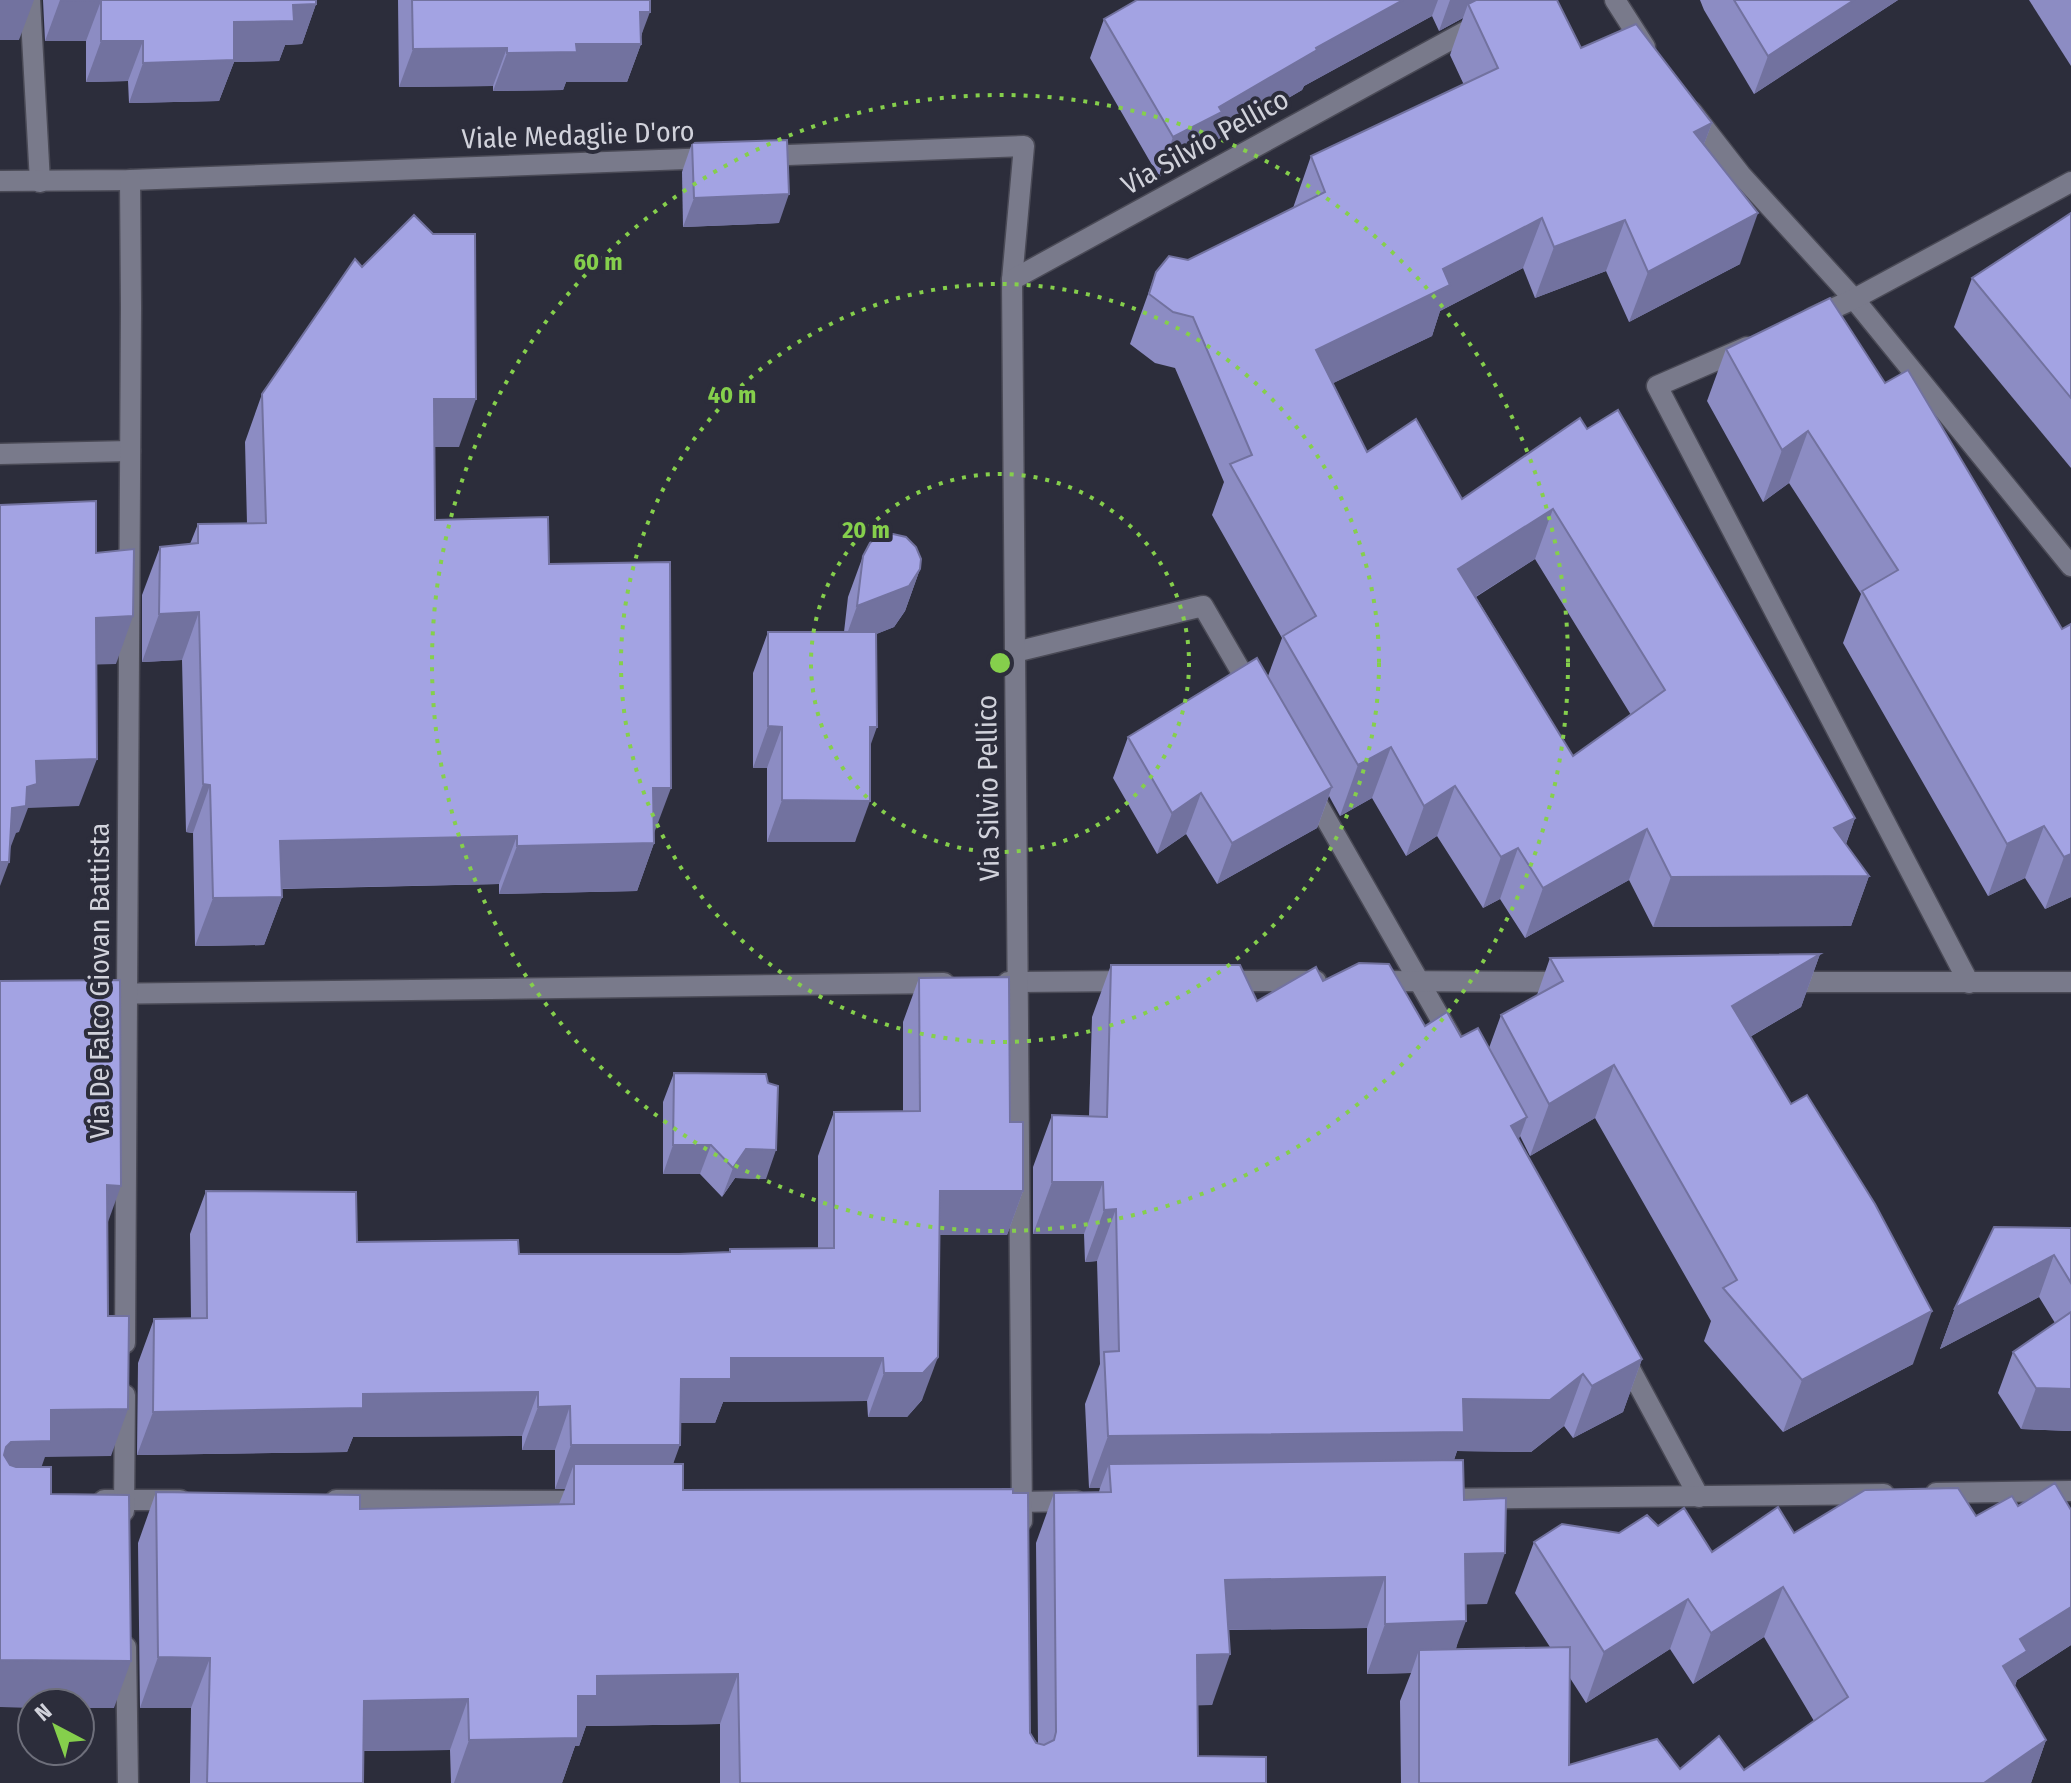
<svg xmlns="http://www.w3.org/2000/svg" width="2071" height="1783" viewBox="0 0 2071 1783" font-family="'Fira Sans Condensed',sans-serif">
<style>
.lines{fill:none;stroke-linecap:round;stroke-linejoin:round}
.street-casing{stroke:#4a4a56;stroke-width:23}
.street{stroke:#797a8b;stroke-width:20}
.wall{fill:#8c8cc3;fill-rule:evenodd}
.shaded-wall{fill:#72729f}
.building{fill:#a3a3e3;stroke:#72729f;stroke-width:2;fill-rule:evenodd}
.ring{fill:none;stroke:#85cf4c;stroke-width:4;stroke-dasharray:4 8}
.labels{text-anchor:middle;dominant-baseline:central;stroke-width:8;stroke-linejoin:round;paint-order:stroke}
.street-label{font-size:28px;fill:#d1d2db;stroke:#2c2d3b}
.centre{fill:#85cf4c;stroke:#2c2d3b;stroke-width:4}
.ring-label{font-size:24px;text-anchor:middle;font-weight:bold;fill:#85cf4c;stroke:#2c2d3b;stroke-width:8;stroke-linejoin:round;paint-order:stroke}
</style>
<rect width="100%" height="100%" fill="#2c2d3b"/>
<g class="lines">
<defs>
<g id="street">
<path d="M30 0 40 182"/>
<path d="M1615 0 1645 47"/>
<path d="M1692 112 1741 175 1854 299 2071 566"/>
<path d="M760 156 1024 146 1012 280"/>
<path d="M0 181 130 180 712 158"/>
<path d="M1812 318 1854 299 2071 182"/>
<path d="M1747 347 1657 386 1969 983"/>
<path d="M0 454 130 451"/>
<path d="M1015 652 1203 606 1253 692"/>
<path d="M1309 789 1452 1039"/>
<path d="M1220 981H1316"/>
<path d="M1372 981 1568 982"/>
<path d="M1008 982 1132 981"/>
<path d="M1784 982H2071"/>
<path d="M96 994 944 983"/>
<path d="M125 1343 131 307 130 180"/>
<path d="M1623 1356 1699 1497"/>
<path d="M1936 1493 2071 1491"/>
<path d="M1436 1499 1884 1494"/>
<path d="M104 1500H180"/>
<path d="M336 1500 588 1501"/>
<path d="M1012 1502 1076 1501"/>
<path d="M124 1511 125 1395"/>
<path d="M1022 1521 1012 280 1523 0"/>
<path d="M126 1647 128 1783"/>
</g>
</defs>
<use href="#street" class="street-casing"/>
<use href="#street" class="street"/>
</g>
<g class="wall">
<path d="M43 0H316V4L302 44 285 45 279 61 234 62 219 101 129 103 128 81 86 82V41H45Z"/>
<path d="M398 0H650L641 37V44L627 82H566L563 90 493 91V86L399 87Z"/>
<path d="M1137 0H1557L1581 48 1712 123 1704 144 1740 264 1629 322 1606 271 1535 298 1523 268 1440 311 1432 336 1333 383 1367 452 1462 499 1580 418 1855 818 1846 844 1869 876 1851 926 1653 927 1629 880 1525 938 1500 899 1483 908 1437 836 1406 856 1372 798 1340 816 1329 796 1317 828 1217 884 1186 834 1157 854 1113 778 1128 737 1268 676 1282 638 1212 515 1224 482 1175 368 1155 363 1130 344 1156 272 1188 260 1293 208 1311 156 1464 85 1450 55 1463 18 1439 31 1432 16 1304 86 1302 90 1210 144 1207 152 1159 177 1090 58 1104 19ZM1535 559 1631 715 1573 756 1476 597Z"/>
<path d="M1700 0H1898L1754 94 1704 10Z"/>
<path d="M2029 0H2071V66Z"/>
<path d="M692 143 779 223 683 227 682 172Z"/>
<path d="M2071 213V468L1954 327 1972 278Z"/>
<path d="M1726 349 1885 383 2062 629 2071 624V897L2045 909 2025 878 1988 896 1843 643 1861 594 1789 483 1763 502 1707 401Z"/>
<path d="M262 394 459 447H434L435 520 549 564 654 834V843L637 891 499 894V884L282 889V897L264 945 195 946 193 833 186 832 182 660 142 662V595L160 547 190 544 198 524H247L245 442Z"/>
<path d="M863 556 920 569 905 611 894 627 876 634 870 748 855 842H767V768H753V673L768 632H844L848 597Z"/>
<path d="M1820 954 1801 1007 1750 1037 1913 1364 1783 1432 1704 1341 1711 1321 1595 1118 1530 1156 1520 1136 1518 1139 1642 1359 1623 1412 1573 1438 1564 1426 1531 1452 1457 1451 1454 1460 1464 1500 1487 1604H1466L1456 1649 1550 1647 1515 1593 1534 1542 1619 1533 1658 1526 1712 1552 1794 1533 1976 1516 2018 1506 2071 1510V1645L2017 1680 2015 1686 2046 1740 2031 1783H1401L1400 1701 1411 1673 1367 1674V1628L1228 1630 1212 1705H1197L1198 1756 1266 1783H720V1724L586 1726 579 1746H575L562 1783H451L450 1750 364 1751 363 1783H190L191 1708H140L138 1543 156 1492 360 1509 559 1504 565 1489H555V1450H522V1436L353 1437 347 1452 137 1455 138 1363 154 1319 191 1318 190 1234 206 1191 357 1242 519 1254H679L729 1252 730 1249H818V1156L834 1112 903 1111V1022L919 978 1010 1122 1023 1191 1007 1235H939L922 1400 907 1417H868L867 1401 723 1402 715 1423H681L673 1464 683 1490 1030 1733 1038 1744 1036 1543 1054 1493 1099 1492 1100 1488H1089L1085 1404 1100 1364 1097 1261 1085 1262 1084 1234H1033V1167L1052 1115 1089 1116 1092 1017 1111 965 1257 1001 1323 981 1425 1026 1489 1048 1501 1015 1537 995 1550 958ZM1764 1637 1814 1721 1744 1770 1569 1765 1570 1678 1586 1703 1670 1649 1693 1684Z"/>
<path d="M674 1073 766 1179 735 1178 722 1197 700 1174H663V1102Z"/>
<path d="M2071 1228V1431L2021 1429 1998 1393 2013 1352 2055 1323 2039 1297 1940 1349 1955 1308Z"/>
</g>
<g class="shaded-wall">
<path d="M0 0H34L19 40H0Z"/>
<path d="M60 0 101 1 86 41H45Z"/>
<path d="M1403 0H1438L1432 16 1304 86 1302 90 1210 144 1207 152 1159 177 1173 137 1219 107 1316 48Z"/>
<path d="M1450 0H1496L1468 4 1463 18 1439 31Z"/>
<path d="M1854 0H1898L1754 94 1768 56Z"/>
<path d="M316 4 302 44 285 45 279 61 234 62 219 101 129 103 143 63 234 22 293 5Z"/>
<path d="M640 12H650L638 44H641L627 82H566L563 90 493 91 507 53 576 44Z"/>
<path d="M101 41H143L128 81 86 82Z"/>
<path d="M507 48 493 86 399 87 413 49Z"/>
<path d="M1712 123 1693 173 1694 132Z"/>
<path d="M789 194 779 223 683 227 694 198Z"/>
<path d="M1758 213 1740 264 1629 322 1648 272Z"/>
<path d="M1542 218 1523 268 1440 311 1432 336 1298 400 1316 350 1443 269Z"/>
<path d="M1625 220 1606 271 1535 298 1554 247Z"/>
<path d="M434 399H476L459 447H417Z"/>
<path d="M1808 431 1789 483 1763 502 1782 450Z"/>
<path d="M1553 509 1535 559 1440 619 1458 569Z"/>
<path d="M920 569 905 611 894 627 842 648 857 606Z"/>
<path d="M199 612 182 660 142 662 159 614Z"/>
<path d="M133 616 116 664 79 665 96 618Z"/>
<path d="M768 726 782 727 767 768H753Z"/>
<path d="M870 727H877L862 769Z"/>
<path d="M1391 747 1372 798 1340 816 1358 765Z"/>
<path d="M97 759 79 806 28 808 19 832 16 833 8 854 12 808 36 761Z"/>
<path d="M203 784 210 785 193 833 186 832Z"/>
<path d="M1455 786 1437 836 1406 856 1424 806Z"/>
<path d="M1332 787 1317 828 1217 884 1232 843Z"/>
<path d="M653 788H671L653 836Z"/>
<path d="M1201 793 1186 834 1157 854 1172 813Z"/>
<path d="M782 800 870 801 855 842H767Z"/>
<path d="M1855 818 1837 869 1869 876 1851 926 1653 927 1671 877 1834 828Z"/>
<path d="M2044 826 2025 878 1988 896 2007 844Z"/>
<path d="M1647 829 1629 880 1525 938 1543 888Z"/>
<path d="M517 836 499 884 263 889 280 841Z"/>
<path d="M654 843 637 891 499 894 517 846Z"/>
<path d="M1518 848 1500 899 1483 908 1501 857Z"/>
<path d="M2071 854V897L2045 909 2064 857Z"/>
<path d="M0 862H9L0 886Z"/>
<path d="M282 897 264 945 195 946 213 898Z"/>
<path d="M1820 954 1801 1007 1713 1058 1732 1006Z"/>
<path d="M1614 1065 1595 1118 1530 1156 1549 1104Z"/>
<path d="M1527 1117 1508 1169 1511 1126Z"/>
<path d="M673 1145H711L700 1174H663Z"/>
<path d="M746 1149 776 1150 766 1179 735 1178 722 1197 733 1168Z"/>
<path d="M1052 1182H1103L1084 1234H1033Z"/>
<path d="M107 1185 121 1186 104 1233Z"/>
<path d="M940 1191H1023L1007 1235H924Z"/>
<path d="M1116 1209 1097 1261 1085 1262 1104 1210Z"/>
<path d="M2054 1255 2039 1297 1940 1349 1955 1308Z"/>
<path d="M1932 1311 1913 1364 1783 1432 1802 1380Z"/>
<path d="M938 1357 922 1400 907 1417H868L884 1373Z"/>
<path d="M731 1358H883L867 1401 723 1402 715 1423H665L681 1379Z"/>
<path d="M1642 1359 1623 1412 1573 1438 1592 1386Z"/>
<path d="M1583 1374 1564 1426 1531 1452 1457 1451 1445 1485 1109 1464 1100 1488H1089L1108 1436 1463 1399Z"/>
<path d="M2036 1388 2071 1389V1431L2021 1429Z"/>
<path d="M538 1392 522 1436 353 1437 347 1452 137 1455 153 1412 363 1394Z"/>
<path d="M570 1406 555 1450H522L538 1407Z"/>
<path d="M128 1409 111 1456 45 1457 34 1488 0 1464 6 1447 51 1410Z"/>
<path d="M571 1445H680L664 1489 574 1464 565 1489H555Z"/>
<path d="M1505 1553 1487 1604 1447 1605 1465 1554Z"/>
<path d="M1385 1577 1367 1628 1207 1630 1225 1580Z"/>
<path d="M1783 1587 1764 1637 1693 1684 1711 1633Z"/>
<path d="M1688 1599 1670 1649 1586 1703 1604 1652Z"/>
<path d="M2071 1607V1645L2017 1680 2009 1701 2003 1666 2020 1639Z"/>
<path d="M1466 1621 1447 1672 1419 1650 1411 1673 1367 1674 1385 1624Z"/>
<path d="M1230 1654 1212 1705 1178 1706 1197 1655Z"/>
<path d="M158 1657 210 1658 191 1708H140Z"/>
<path d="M0 1660 131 1661 114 1708H80V1703H32V1708L0 1707Z"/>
<path d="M738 1674 720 1724 586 1726 579 1746H575L562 1783H454L469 1740 578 1696 597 1676Z"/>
<path d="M468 1699 450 1750 346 1751 364 1701Z"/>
<path d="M2046 1740 2031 1783H1984Z"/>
</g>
<g class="building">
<path d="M60 0H316V4L293 5 294 21 234 22V60L143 63V41H101V1Z"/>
<path d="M412 0H650V12H640L641 44H576L577 52 507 53V48L413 49Z"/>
<path d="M1137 0H1403L1316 48 1317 50 1219 107 1222 112 1173 137 1104 19Z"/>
<path d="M1476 0H1557L1581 48 1636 24 1712 123 1694 132 1758 213 1648 272 1625 220 1554 247 1542 218 1443 269 1450 285 1316 350 1367 452 1416 419 1462 499 1580 418 1587 429 1618 410 1855 818 1834 828 1869 876 1671 877 1647 829 1543 888 1518 848 1501 857 1455 786 1424 806 1391 747 1358 765 1283 636 1316 616 1230 464 1252 455 1193 317 1173 312 1149 294 1156 272 1169 256 1188 260 1325 192 1311 156 1498 68 1468 4ZM1553 509 1665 690 1573 756 1458 569Z"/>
<path d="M1734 0H1854L1768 56Z"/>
<path d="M787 140 789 194 694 198 692 143Z"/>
<path d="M2071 213V398L1972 278Z"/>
<path d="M414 215 433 234H475L476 399H434L435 520 548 517 549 564 670 562 671 788H653L654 843 517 846V836L280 841 282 897 213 898 210 785 203 784 199 612 159 614 160 547 198 543V524L266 523 262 394 355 259 362 267Z"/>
<path d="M1830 298 1885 383 1908 370 2062 629 2071 624V854L2064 857 2044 826 2007 844 1862 591 1898 570 1808 431 1782 450 1726 349Z"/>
<path d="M96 501V553L134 549 133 616 96 618 97 759 36 761 37 784 27 787 26 806 12 808 9 862H0V505Z"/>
<path d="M880 534H893L906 537 916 547 921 559 920 569 909 586 857 606 863 556 870 543Z"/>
<path d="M768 632H876L877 727H870V801L782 800V727L768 726Z"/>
<path d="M1257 658 1332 787 1232 843 1201 793 1172 813 1128 737Z"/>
<path d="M1820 954 1732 1006 1791 1104 1807 1095 1875 1204 1932 1311 1802 1380 1723 1288 1737 1280 1614 1065 1549 1104 1501 1015 1563 981 1550 958Z"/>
<path d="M1359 963 1389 964 1425 1026 1447 1012 1461 1037 1478 1028 1527 1117 1511 1126 1642 1359 1592 1386 1583 1374 1550 1400 1463 1399 1464 1432 1108 1436 1104 1352 1119 1351 1116 1209 1104 1210 1103 1182H1052V1115L1107 1117 1111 965H1240L1257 1001 1316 967 1323 981Z"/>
<path d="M1009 977 1010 1122H1023V1191H940L938 1357 923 1373H884L883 1358H731V1379H681L680 1445H571L570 1406 538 1407V1392L363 1394V1408L153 1412 154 1319 207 1318 206 1191 356 1192 357 1242 518 1240 519 1254H679L730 1252V1249L834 1248V1112L920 1111 919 978Z"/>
<path d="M120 980 121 1186 107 1185 108 1316H129L128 1409 51 1410V1441L11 1442 6 1447 4 1455 10 1465 16 1467H51V1494L129 1495 131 1661 0 1660V981Z"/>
<path d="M674 1073 766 1074 768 1083 778 1086 776 1150 746 1149 733 1168 711 1145H673Z"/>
<path d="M1994 1227 2071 1228V1283L2054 1255 1955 1308Z"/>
<path d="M2071 1312V1389L2036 1388 2013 1352Z"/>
<path d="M1463 1460 1464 1500 1506 1498 1505 1553 1465 1554 1466 1621 1385 1624V1577L1225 1580 1230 1654 1197 1655 1198 1756 1266 1757V1783H740L738 1674 597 1676V1696H578V1738L469 1740 468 1699 364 1701 363 1783H207L210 1658 158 1657 156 1492 360 1495V1509L574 1504V1464H683V1490L1013 1489V1493H1028L1030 1733 1036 1743 1044 1745 1054 1740 1056 1732 1054 1493 1111 1492 1109 1464Z"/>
<path d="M2055 1483 2071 1510V1607L2020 1639 2027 1651 2003 1666 2046 1740 1984 1783H1419V1650L1570 1647 1569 1765 1657 1739 1680 1769 1719 1736 1744 1770 1848 1697 1783 1587 1711 1633 1688 1599 1604 1652 1534 1542 1562 1524 1619 1533 1647 1515 1658 1526 1684 1508 1712 1552 1778 1507 1794 1533 1865 1490 1958 1488 1976 1516 2012 1496 2018 1506Z"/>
</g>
<g class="ring">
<circle cx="1000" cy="663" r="189"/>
<circle cx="1000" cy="663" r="379"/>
<circle cx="1000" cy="663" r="568"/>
</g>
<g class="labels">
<g class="street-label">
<text transform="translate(578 135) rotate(-2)">Viale Medaglie D'oro</text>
<text transform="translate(1205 142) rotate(-29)">Via Silvio Pellico</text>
<text transform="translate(988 788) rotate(-91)">Via Silvio Pellico</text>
<text transform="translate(99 981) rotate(-90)">Via De Falco Giovan Battista</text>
</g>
</g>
<circle cx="1000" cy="663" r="12" class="centre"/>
<g class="ring-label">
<text x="598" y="270">60 m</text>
<text x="732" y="403">40 m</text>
<text x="866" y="538">20 m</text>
</g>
<g transform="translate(56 1727) rotate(319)"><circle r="38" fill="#2c2d3b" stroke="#6e6f7b" stroke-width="2"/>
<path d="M0-6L14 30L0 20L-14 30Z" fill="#85cf4c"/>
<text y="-12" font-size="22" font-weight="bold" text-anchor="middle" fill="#d1d2db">N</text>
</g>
</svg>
